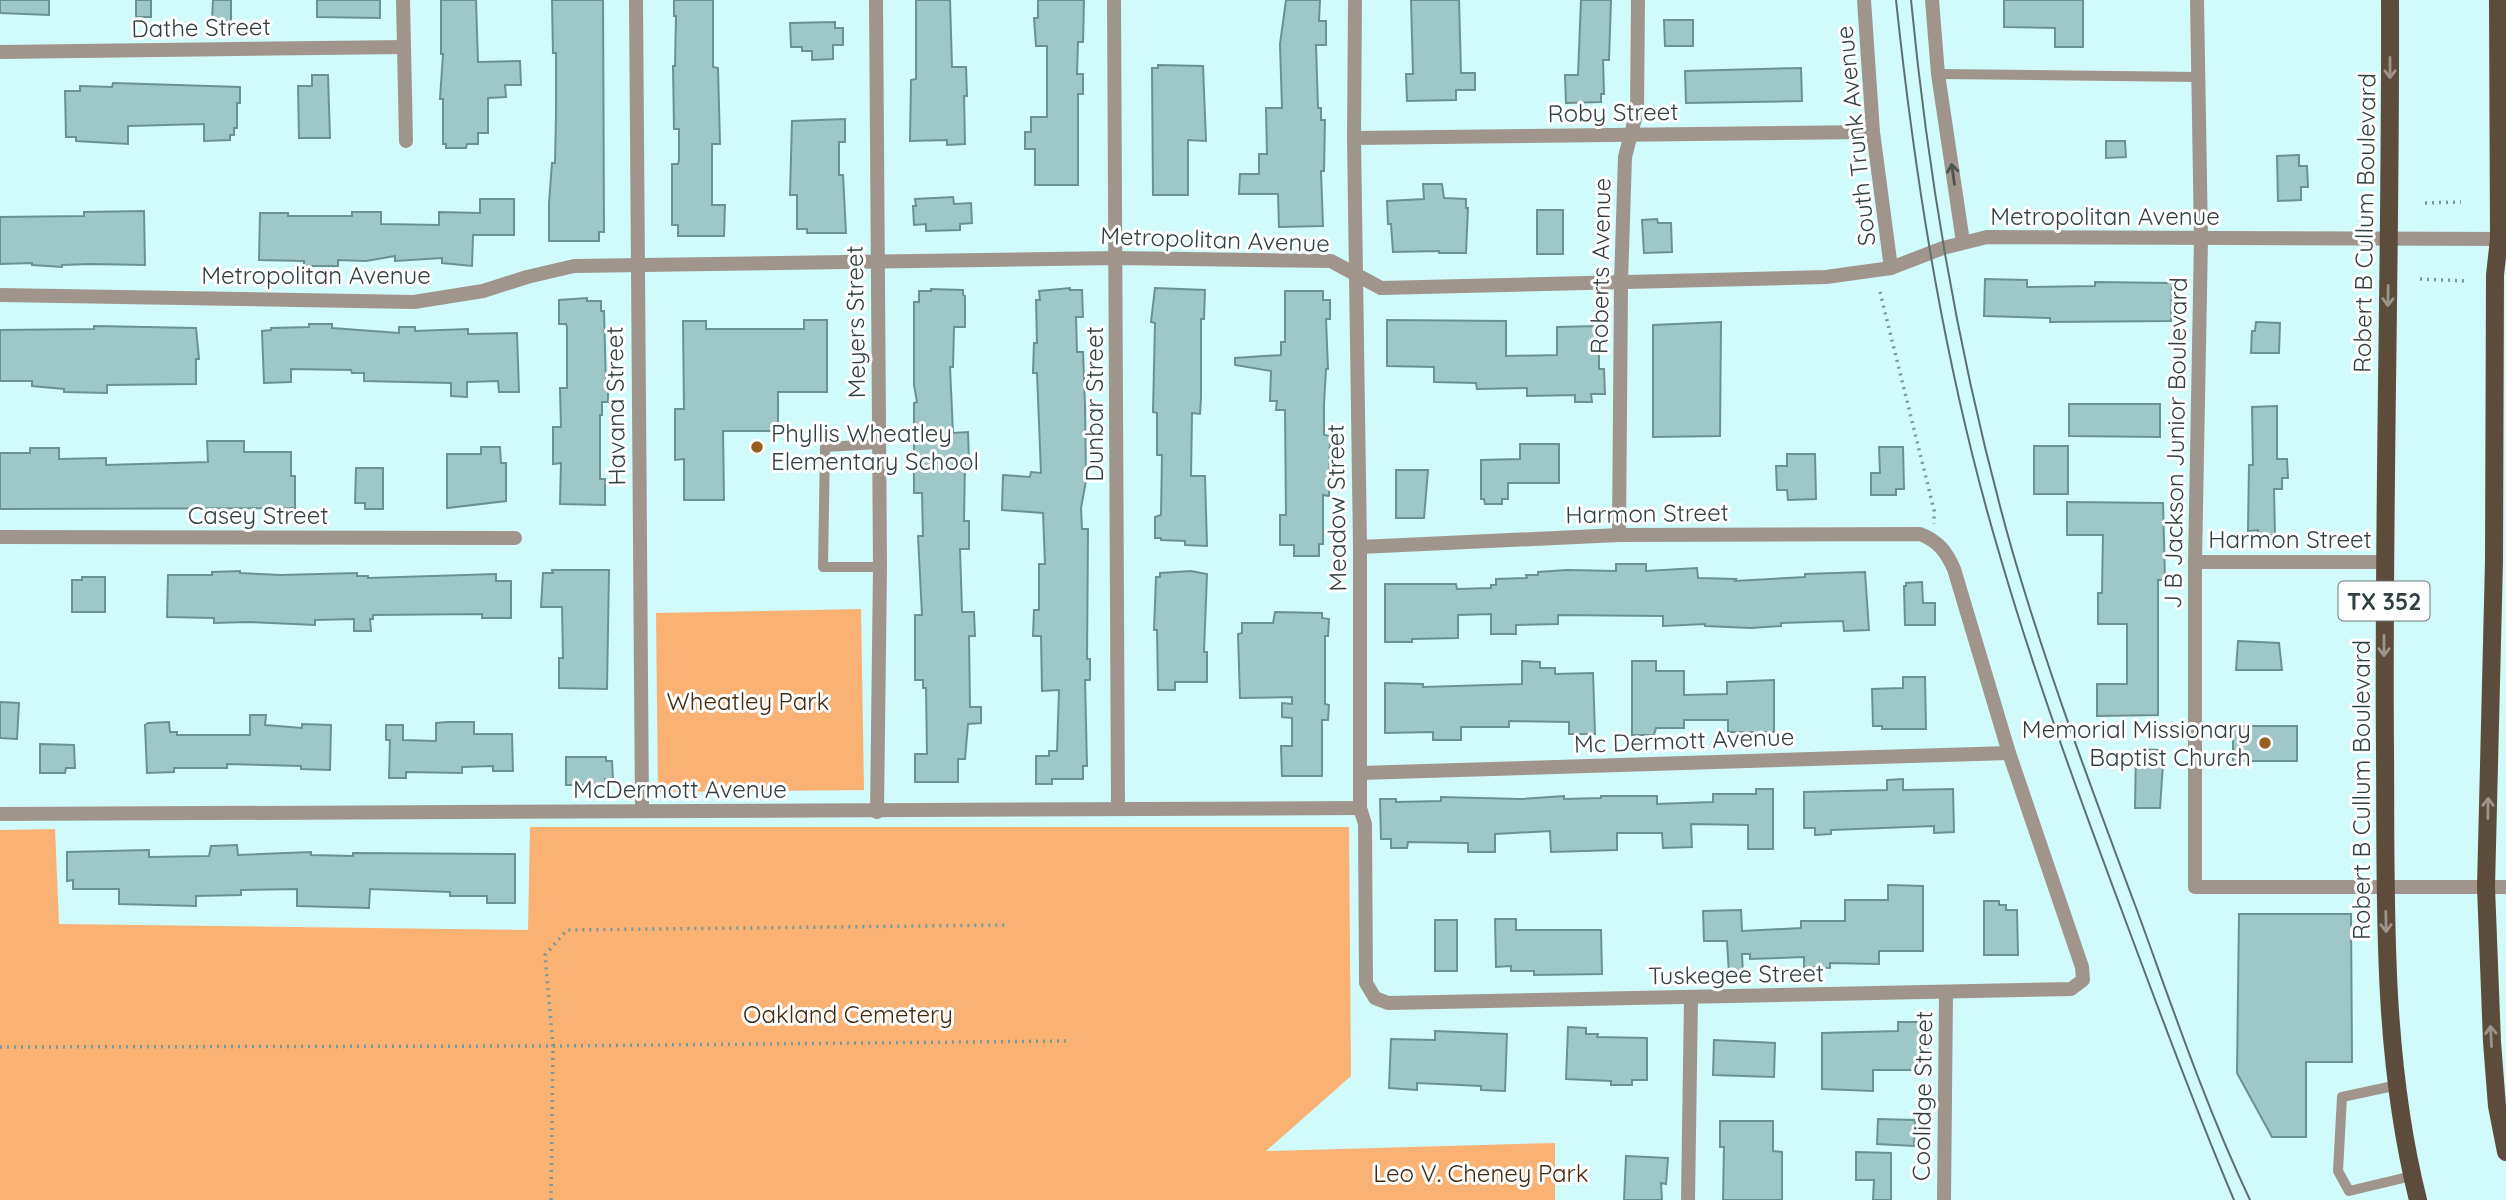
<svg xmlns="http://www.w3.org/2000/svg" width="2506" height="1200" viewBox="0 0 2506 1200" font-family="Quicksand,sans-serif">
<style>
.green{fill:#f9b274}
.building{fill:#a0c7c7;stroke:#6c9191;stroke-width:2}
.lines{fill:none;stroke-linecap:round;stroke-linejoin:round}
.path{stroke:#7c9797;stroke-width:3.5;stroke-dasharray:2 5;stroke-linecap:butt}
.service{stroke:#a0958c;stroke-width:10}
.minor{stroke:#a0958c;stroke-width:14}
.primary{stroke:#5d4b3b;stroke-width:18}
.tram{stroke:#5b7171;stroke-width:2}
.oneway{stroke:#9d9389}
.oneway2{stroke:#4c5553}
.poi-dot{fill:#9b5e22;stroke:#fefefe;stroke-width:2.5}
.labels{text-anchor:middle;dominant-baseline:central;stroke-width:6;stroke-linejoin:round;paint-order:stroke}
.shield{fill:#fefefe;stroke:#6e7979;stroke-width:2}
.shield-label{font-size:23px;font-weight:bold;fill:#304040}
.street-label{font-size:24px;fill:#304040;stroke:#fefefe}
.poi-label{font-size:24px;fill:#304040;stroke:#fefefe;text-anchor:start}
.park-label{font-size:24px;fill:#45280c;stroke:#fefefe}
</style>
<rect width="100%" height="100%" fill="#d1fafa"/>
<g class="green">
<path d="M861 609 864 790 658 792 656 613Z"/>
<path d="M530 827H1349L1351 1076 1266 1151 1555 1143V1200H0V830L55 829 59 924 528 930Z"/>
</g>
<g class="building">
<path d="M0 0H49V15L0 13Z"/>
<rect x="136" y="0" width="15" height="17"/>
<path d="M213 0H231V21H212Z"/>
<path d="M317 0H380V18L317 17Z"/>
<path d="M441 0H476L478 62 520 61 521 85H505L506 97 488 98V133H478V144H467L466 148H446V144H443V99H440L443 54H441Z"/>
<path d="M552 0H603L604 232H599V241H549V203L552 163H555L556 114V53H553Z"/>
<path d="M674 0H713V67L718 68 720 144H712V205H725L724 236H678V225H672V164H678L679 160V129H674L673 66H675L676 16H674Z"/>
<path d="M916 0H950L952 67H966L967 96H964L965 144 947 145V140L910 141 911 80 916 79Z"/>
<path d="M1038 0H1084L1083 42H1078L1077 74H1083V94H1078V185H1035V149H1025V132H1031V117H1047V46H1036L1034 18H1038Z"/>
<path d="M1286 0H1320L1319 21H1326V45H1316L1318 108H1321V120H1325L1324 171H1321L1323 226 1279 227 1278 194H1239L1240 174H1259V154H1267L1266 108H1282L1280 44Z"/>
<path d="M1411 0H1459L1461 73H1475V90H1456V100L1407 101 1406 74H1413Z"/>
<path d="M1581 0H1611L1609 60H1603L1604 94H1601V102L1566 103 1565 75H1578Z"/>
<path d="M2004 0H2083V47H2055V28L2004 27Z"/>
<path d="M1664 20H1693V46H1665Z"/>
<path d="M835 22V28H843V45H833V59L812 60V51H802V47H791L790 23Z"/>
<path d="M1158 65 1203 66 1206 141 1188 140V195H1153L1152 68H1158Z"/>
<path d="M1801 68 1802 101 1686 103 1685 71Z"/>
<path d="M312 75H328L330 138H299L298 86H312Z"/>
<path d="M113 83 240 87V103H237V128H234V135H230V140L204 141V124L128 126V144L76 141V137H66L65 91H80V86L112 87Z"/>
<path d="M845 119V142H839V175H843L846 233H807V229H797V195H790L792 121Z"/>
<path d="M2106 141H2125L2126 157 2106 158Z"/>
<path d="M2299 155V166H2307L2308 187H2301V200L2278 201 2277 156Z"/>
<path d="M1423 184H1442L1444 198 1466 199V208H1468L1466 253H1439V251L1393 252 1391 224H1388L1387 201 1424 199Z"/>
<path d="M953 197 954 204 971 203 972 223 960 224V230L926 231V224L914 225 913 206H916L915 199Z"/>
<path d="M480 199H514V235H473L472 266 442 263V258L395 261V256L366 261 338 260V266H304V261L259 260 260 213H288V216H352V212H381V224L439 225V212L480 213Z"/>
<rect x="1537" y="210" width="26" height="44"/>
<path d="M144 211 145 265 90 264 62 265V267L32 265V263L0 264V217L84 216V212Z"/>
<path d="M1657 219 1658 223H1671L1672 252 1644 253 1642 220Z"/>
<path d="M1985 279 2027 280V287L2095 286V282L2172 283 2171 321 2050 322V318L1984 316Z"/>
<path d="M1070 288V290H1082L1083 317H1076L1077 352H1083L1085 405 1086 481 1081 508 1082 529H1088L1087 659H1090V680H1085L1087 766H1083V779H1052V784H1036V756H1049V751H1057L1059 690 1042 691 1041 636H1033L1034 610H1039V564H1045L1043 513 1002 510 1003 475 1030 477 1031 472 1041 473 1037 373H1033L1034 343H1037L1036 300H1040L1039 291Z"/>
<path d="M1155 288 1205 290 1204 319H1201V398L1200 414 1192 413 1191 476H1205L1207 546 1185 545V541L1161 540V538H1155V517L1161 515 1162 455H1157V413L1153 412 1155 323 1151 322Z"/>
<path d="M931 289 963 290V295L965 296V327H954L953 367H950L953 433 968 432 969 461H965L964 521H969V549H960L962 612H974L975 636H969L970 707H981V723L968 724 965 759H958V782H915V754H927L926 688H923V680H915V615H922L918 536H923L922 493H914V403L917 402 914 385V302H919V291H931Z"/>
<path d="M1285 291H1323V300H1330V319H1326L1328 369H1326L1324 404V435L1330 436 1329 496 1323 495V544H1319V556H1294V545H1280V515H1286L1285 410H1276L1277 401H1270L1271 371 1235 365V358L1281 355V342H1285Z"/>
<path d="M587 298V301H601V311H604L606 385H608V402H602V415H600V479H605V505L560 504 561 463 553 464V427H561L560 388H567V327L566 324H559V300Z"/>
<path d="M804 320H827V392H778V431H723L724 500H684V459L675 460V409H684L683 321H706V329H804Z"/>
<path d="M1387 320 1506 321V356L1557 355V327L1599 326V369H1604L1605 394H1591L1592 402H1575V395L1527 396V388L1477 389 1476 383 1434 382V367L1387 366Z"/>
<path d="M1721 322 1720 436 1653 437V325Z"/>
<path d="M2256 322 2280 323 2279 353H2251L2252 331H2255Z"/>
<path d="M309 324H332V328L399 333V327H415V331L468 329V334L517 333 519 392H499L498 381 467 382V397L451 396V383L364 381V373H352L351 370 291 369V382L264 383 262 331 271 330V328L309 327Z"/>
<path d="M94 326 196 328 199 359H196V384L107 385V393L64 392V389L32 386V381H0V330L94 329Z"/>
<path d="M2069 404H2160V437L2069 436Z"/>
<path d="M2277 406V459H2287L2288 478H2282V489H2274L2275 535 2258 536V530L2248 531 2249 465H2253L2252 407Z"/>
<path d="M207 441H244V452H291V476H295V508L0 509V453H30V448H59V459L106 458V465L208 462Z"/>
<path d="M1520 444H1559V483H1508V499H1502V504H1485L1484 499H1481V460L1520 459Z"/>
<rect x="2034" y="446" width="34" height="48"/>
<path d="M481 447H500L501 463H506V501L447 508V454H481Z"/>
<path d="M1879 447H1903L1904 489H1896V495H1871V473H1880Z"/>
<path d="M1787 454H1815L1816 499 1788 500 1787 490H1777L1776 466H1787Z"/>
<path d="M356 468H383V509H365V503H355Z"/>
<path d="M1396 470H1428L1424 518H1396Z"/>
<path d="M2067 502 2163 503 2165 580H2158V715L2097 716V684H2127V624H2098V593H2102L2103 535H2067Z"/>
<path d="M1616 564H1646V571L1697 568 1698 578 1736 579 1735 581 1805 577V574L1865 572 1869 630 1844 631 1843 621 1781 623V626L1751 628 1705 626V624L1663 626V616L1558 615V624L1516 625V634H1491V614L1458 615V638L1412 639V642H1385V584H1456L1457 589 1491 588V585H1496V579L1527 578 1526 575H1538V572L1567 570 1616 571Z"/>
<path d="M552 570H609L607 689 559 688V658H563L562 607H541L543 573H553Z"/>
<path d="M240 571V573L281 575 357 573V576H368V578L496 574V581H511V618H482V614L373 615V619H370L371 631H354V619L315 620V625L248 622 214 623V618L167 617 168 575H212V572Z"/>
<path d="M1191 571 1207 574 1204 652H1207V682H1175V690H1158L1157 630H1154L1156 577H1160V573Z"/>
<path d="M82 577H105V612H72V580H82Z"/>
<path d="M1922 582 1923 603H1935V625H1905L1904 586H1906V583Z"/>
<path d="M1275 612 1322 613V618L1329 619 1328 636H1325V704L1329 705 1328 720H1322V776H1282L1281 746H1292V718L1282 717V703L1292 704V697L1240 698 1238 634 1242 633V623H1273Z"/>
<path d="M2238 641 2279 643 2282 670H2236Z"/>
<path d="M1522 661 1540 662V668H1555V674L1593 673 1595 734H1569V722L1509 721V727H1461V740H1433V732L1385 733V683L1423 684V687L1522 684Z"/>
<path d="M1632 661H1656V671H1684V695L1727 694V682L1774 680V732H1728V720H1684V728H1656L1654 735H1632Z"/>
<path d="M1903 677H1925L1926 729H1882V726H1873L1872 689 1903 688Z"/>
<path d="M0 702 19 703 17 739 0 738Z"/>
<path d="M250 715H266L265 725 302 728V724L331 725 330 770 301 769V766L227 764V768H174V772L147 773 145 725 148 723 169 722 170 732H177V735H250Z"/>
<path d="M448 722H474V734H512L513 771H493V766L462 767V773L406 772V778H389L390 740H386V725H403V740L436 741V723Z"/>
<rect x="2233" y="726" width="64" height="35"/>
<path d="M40 744 74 745 75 768H66L65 773H40Z"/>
<path d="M2136 749 2160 750V764H2163L2160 808H2135Z"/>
<path d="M566 757H606V761H612L613 780 605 779V785H566Z"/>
<path d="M1903 779V790L1953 789 1954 832 1934 833V826L1831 830V834L1815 835V828H1804V792L1887 790V780Z"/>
<path d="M1756 789H1773V849H1748V825L1691 824 1692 847 1663 848 1662 833H1617V850L1551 852 1550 831 1495 834V852H1468V843L1408 842 1407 848H1391V839H1381L1380 799H1396V802L1441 801V797L1521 799 1564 796V799L1601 798V796H1657V804L1713 802V794H1756Z"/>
<path d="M237 845 238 855 311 852V855L353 856V853L515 854V903H487V896H450V892L370 889 369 908 297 906V889L241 890V895L196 896V906L119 904V889H73V880L67 881V852L149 850V857L209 856 211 846Z"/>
<path d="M1888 885 1923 886V951H1879V964L1830 963V968L1804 967V957L1750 959V954H1742L1743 973 1729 974 1727 941H1704L1703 911 1741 910 1742 931 1801 928V921H1845V900H1888Z"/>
<path d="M1984 901H1999V905H2006V910H2017L2018 955H1984Z"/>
<path d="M2239 914H2351L2352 1062H2306V1137H2272L2237 1073Z"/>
<path d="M1495 919H1516V930H1601L1602 974 1534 975V971H1511V966L1496 967Z"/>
<rect x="1435" y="920" width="22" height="51"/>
<path d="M1898 1022H1928V1070H1873V1091L1822 1089V1033L1898 1031Z"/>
<path d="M1568 1027 1586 1028V1034H1598L1597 1037 1647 1038V1080H1632V1085H1611V1081L1566 1079Z"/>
<path d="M1435 1031 1507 1034 1505 1091 1481 1090V1086L1417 1083V1090L1389 1088 1391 1039 1435 1040Z"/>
<path d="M1714 1040 1775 1043 1774 1077 1713 1075Z"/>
<path d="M1878 1119 1915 1120 1914 1146 1877 1144Z"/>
<path d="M1720 1121H1773V1151L1782 1152V1200H1723L1724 1147H1720Z"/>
<path d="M1856 1152 1891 1153V1200H1873L1874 1180H1856Z"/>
<path d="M1626 1156 1668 1158 1666 1184 1661 1183 1662 1200H1624Z"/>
</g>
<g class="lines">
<g class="path">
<path d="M2425 203 2461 202"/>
<path d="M2420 279 2465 281"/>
<path d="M1880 292 1934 510V524"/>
<path d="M0 1047 553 1046 545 955 567 930 1007 925"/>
<path d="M551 1200 553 1046 1066 1041"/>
</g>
<g class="service">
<path d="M1938 74 2198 77"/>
<path d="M879 444 825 447 823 567H880"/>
<path d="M2398 1085 2342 1097 2338 1171 2349 1191 2412 1176"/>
</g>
<g class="minor">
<path d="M403 0 406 141"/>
<path d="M636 0 642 811"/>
<path d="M876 0 880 567 877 812"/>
<path d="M1114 0 1118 808"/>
<path d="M1355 0 1354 138 1360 547V808L1365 824 1366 983 1375 998 1388 1003 2071 989 2083 980 2082 967 2009 753 1954 569C1946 551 1938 541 1920 534L1619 535 1360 547"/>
<path d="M1864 0 1873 132 1891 268"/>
<path d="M1932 0 1938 74 1963 242"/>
<path d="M2197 0 2201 239 2195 562V887H2506"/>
<path d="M0 52 404 47"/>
<path d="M1354 138 1873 132"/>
<path d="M0 295 414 302 483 291 527 277 574 266 1116 258 1331 261 1381 288 1826 277 1891 268 1943 248 1987 237 2506 239"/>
<path d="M1619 535 1621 283 1625 157 1637 111 1638 0"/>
<path d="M0 537 515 538"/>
<path d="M2195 562H2384"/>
<path d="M1360 773 2009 753"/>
<path d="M0 814 1360 808"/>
<path d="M1688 1200 1691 997"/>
<path d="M1944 1200 1946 992"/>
</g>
<g class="primary">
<path d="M2390 0C2391 250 2383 499 2385 749 2386 900 2381 1053 2418 1200"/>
<path d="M2498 0 2499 239 2495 275 2494 561 2486 887 2492 1042 2497 1106 2506 1152"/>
</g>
<g class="tram">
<path d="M1896 0C1916 188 1946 375 2000 556 2037 683 2083 807 2129 930 2163 1021 2196 1111 2234 1200"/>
<path d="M1911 0C1929 186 1961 370 2012 550 2048 673 2093 793 2138 913 2173 1009 2206 1107 2250 1200"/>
</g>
</g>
<defs><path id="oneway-shaft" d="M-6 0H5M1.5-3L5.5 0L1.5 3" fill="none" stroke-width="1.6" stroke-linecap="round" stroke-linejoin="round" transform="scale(1.75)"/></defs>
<g class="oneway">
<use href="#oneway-shaft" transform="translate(2390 68) rotate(90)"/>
<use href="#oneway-shaft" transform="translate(2388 296) rotate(91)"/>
<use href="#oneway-shaft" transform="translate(2384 646) rotate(90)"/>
<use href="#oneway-shaft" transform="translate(2488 808) rotate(-89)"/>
<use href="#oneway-shaft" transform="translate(2386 922) rotate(89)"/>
<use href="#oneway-shaft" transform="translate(2491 1036) rotate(-93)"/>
</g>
<use class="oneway2" href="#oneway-shaft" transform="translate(1953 174) rotate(-98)"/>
<g class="poi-dot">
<circle cx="757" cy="447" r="7"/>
<circle cx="2265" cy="743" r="7"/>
</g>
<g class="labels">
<rect class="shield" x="2338.5" y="581.5" width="91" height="39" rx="5"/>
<g class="shield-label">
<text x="2384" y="601">TX 352</text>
</g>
<g class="street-label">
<text transform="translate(201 27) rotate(-1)">Dathe Street</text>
<text transform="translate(1613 112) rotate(-1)">Roby Street</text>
<text transform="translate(1855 136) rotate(-96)">South Trunk Avenue</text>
<text x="2105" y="216">Metropolitan Avenue</text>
<text transform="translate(2364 223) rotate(-89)">Robert B Cullum Boulevard</text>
<text transform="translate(1215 239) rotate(2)">Metropolitan Avenue</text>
<text transform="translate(1600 266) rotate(-89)">Roberts Avenue</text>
<text x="316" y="275">Metropolitan Avenue</text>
<text transform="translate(855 322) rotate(-91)">Meyers Street</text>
<text transform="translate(1094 404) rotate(-90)">Dunbar Street</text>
<text transform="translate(615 406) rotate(-91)">Havana Street</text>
<text transform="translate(2175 443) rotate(-89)">J B Jackson Junior Boulevard</text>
<text transform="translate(1336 508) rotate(-91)">Meadow Street</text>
<text transform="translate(1647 513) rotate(-1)">Harmon Street</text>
<text x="258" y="515">Casey Street</text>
<text x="2290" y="539">Harmon Street</text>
<text transform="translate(1684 740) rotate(-2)">Mc Dermott Avenue</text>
<text x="680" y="789">McDermott Avenue</text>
<text transform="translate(2361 790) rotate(-90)">Robert B Cullum Boulevard</text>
<text transform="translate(1736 974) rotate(-1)">Tuskegee Street</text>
<text transform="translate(1922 1096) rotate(-89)">Coolidge Street</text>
</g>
<g class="poi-label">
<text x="771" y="433">Phyllis Wheatley<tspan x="771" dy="28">Elementary School</tspan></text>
<text x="2251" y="729" text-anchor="end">Memorial Missionary<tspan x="2251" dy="28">Baptist Church</tspan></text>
</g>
<g class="park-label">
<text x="748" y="701">Wheatley Park</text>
<text x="848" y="1014">Oakland Cemetery</text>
<text x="1481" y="1173">Leo V. Cheney Park</text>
</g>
</g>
</svg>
